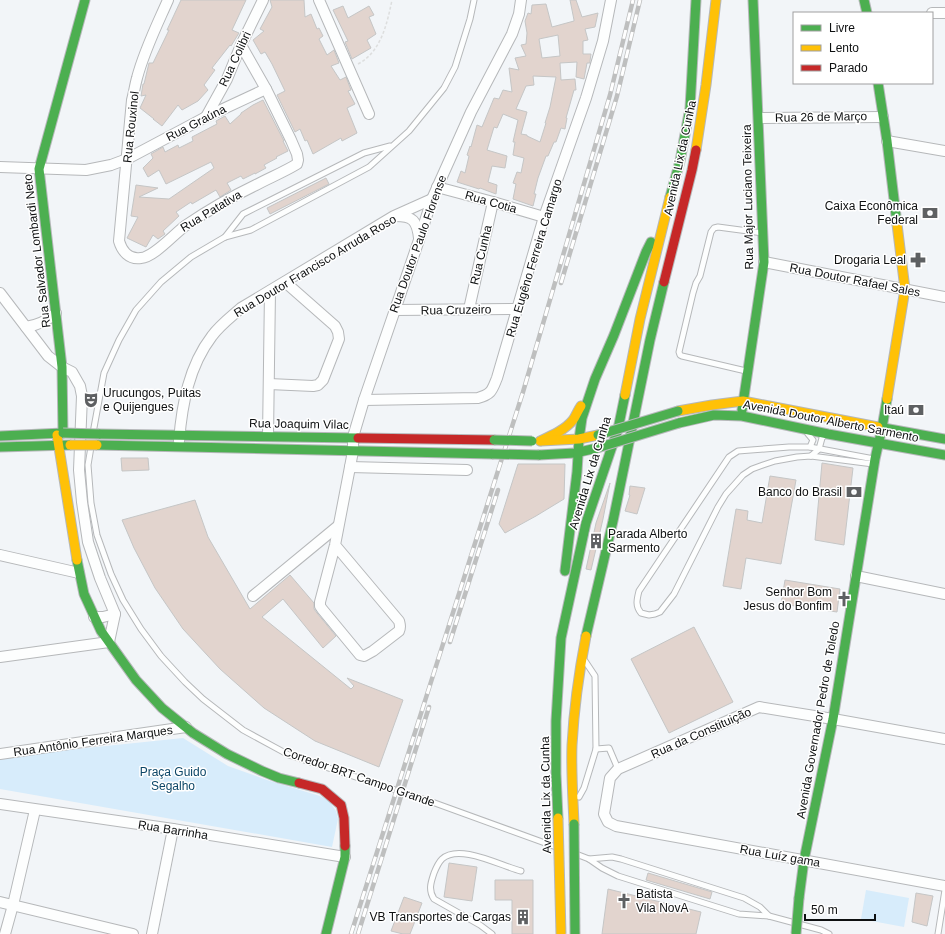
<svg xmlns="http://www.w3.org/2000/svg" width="945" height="934" viewBox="0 0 945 934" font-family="Arial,sans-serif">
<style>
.green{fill:#d7ecfb}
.building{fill:#e2d4ce;stroke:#c5c6c6;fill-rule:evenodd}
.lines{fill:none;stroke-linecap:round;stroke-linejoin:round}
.lane-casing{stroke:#b6b8ba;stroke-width:7}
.street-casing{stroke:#b6b8ba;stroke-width:12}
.fast-casing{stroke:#b6b8ba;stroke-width:11}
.slow-casing{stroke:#b6b8ba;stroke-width:11}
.jam-casing{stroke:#b6b8ba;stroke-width:11}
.path{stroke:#dddede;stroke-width:1.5;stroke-dasharray:3 2;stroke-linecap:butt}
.lane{stroke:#fdfefe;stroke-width:5}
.street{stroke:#fdfefe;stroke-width:10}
.fast{stroke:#4caf50;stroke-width:9}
.slow{stroke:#ffc107;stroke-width:9}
.jam{stroke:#c62828;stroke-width:9}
.rail-casing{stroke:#bebfbf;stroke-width:4.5}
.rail{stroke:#fff;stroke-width:3;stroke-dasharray:9;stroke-linecap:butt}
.fast-bridge-casing{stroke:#b6b8ba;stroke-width:11;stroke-linecap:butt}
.slow-bridge-casing{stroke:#b6b8ba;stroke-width:11;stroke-linecap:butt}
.fast-bridge{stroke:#4caf50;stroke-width:9}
.slow-bridge{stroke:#ffc107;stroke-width:9}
.labels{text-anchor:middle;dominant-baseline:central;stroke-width:3;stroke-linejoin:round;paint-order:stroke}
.street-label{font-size:12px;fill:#0e1011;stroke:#fff}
.poi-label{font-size:12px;fill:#0e1011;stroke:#fff;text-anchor:end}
.park-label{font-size:12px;fill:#0d4768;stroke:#fff}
</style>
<rect width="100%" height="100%" fill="#f2f5f8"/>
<g class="green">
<path d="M183 738 228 766 267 780 320 796 329 801 336 811 338 819 332 847 0 789V757Z"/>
<path d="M866 890 909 898 904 927 861 919Z"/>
</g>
<g class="building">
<path d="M181 0H246L232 30 239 33 231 46 230 45 212 68 215 70 204 85 208 90 198 101 182 110 178 105 162 126 153 119H154L140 108 146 95 141 96 143 84H144L149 63H153L169 30H167Z"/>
<path d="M270 0H304L305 17 311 14 317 29 319 28 323 36 319 39 327 55 334 50 339 63 331 66 340 80 346 77 351 90 348 91 355 104 347 108 357 133 342 141 341 138 313 154 307 140 305 141 300 129 295 132 277 95 285 91 272 64 265 52 261 54 253 40 264 31 260 29 272 7Z"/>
<path d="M570 0H576L582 17 598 13 595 27 585 29 588 40 583 41V54H591L590 61V63H587L584 79 576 77 577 62 560 63 561 80 575 79 576 90H574L566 118H567L565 129 561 128 556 142H554L548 156H546L538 178 534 194H536L533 206 513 199 516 184 513 183 517 172 521 173 524 158 513 155 515 142H513L518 120 503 114 497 128 494 127 487 150 507 156 505 168 492 166 488 182 497 185 496 194 480 188 479 189 457 182 461 171 465 173 469 156 467 155 470 146 471 147 477 125 482 127 494 98 499 99 503 90 512 92 509 68 519 70 515 58 526 56 521 45 526 44 527 33 525 21 528 13 531 14 532 5 546 4 552 27 574 21V20ZM558 35 560 56 542 58 539 39ZM533 76 556 77 550 107 545 123H546L540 142 527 136V135L521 134 527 112 516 109 526 86 534 85Z"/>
<path d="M343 6 348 18 369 6 374 15 369 17 376 34 367 40 371 48 352 59 345 42 348 41 333 10Z"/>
<path d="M263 100 284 141H283L288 151 276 157 277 158 264 165 266 168 255 174V173L243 179 241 176 227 183 231 190 220 197 216 190 192 204 191 202 176 212 179 216 163 231 165 234 158 239 153 235 146 247 127 238 138 217 131 216 136 185 158 188 139 197 169 199 214 168 211 162 166 184 159 170 148 177 143 168 153 158 151 154 163 147 165 152 178 145 179 148 193 141 192 137 217 124 216 121 225 116 230 124 241 114V113L253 105Z"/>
<path d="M326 178 329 184 270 214 267 208Z"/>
<path d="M121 458H148L149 470 122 471Z"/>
<path d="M822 463 853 468 844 545 815 540Z"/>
<path d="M518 464H565L564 499 536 516 505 533 499 524Z"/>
<path d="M770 476 796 480 781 564 746 558 741 589 723 586 736 509 748 511 747 520 762 523Z"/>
<path d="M610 483 603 519 591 570 586 569 593 537 596 523Z"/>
<path d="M630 486 645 488 637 514 625 511 630 495H629Z"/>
<path d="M195 500 208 537 250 609 290 575 314 603V609L317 613 336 636 323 648 283 599 262 617 351 689 354 686 347 678 403 700 379 767 315 741 264 708 220 669 183 629 155 588 134 548 122 520Z"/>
<path d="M785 580 840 589 837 612 781 604Z"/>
<path d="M694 627 733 702 669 733 631 659Z"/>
<path d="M449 863 477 867 472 901 444 897Z"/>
<path d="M648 873 712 892 710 899 646 880Z"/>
<path d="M495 880H533V934H512V900H495Z"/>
<path d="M608 889 701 912 696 934H602Z"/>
<path d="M916 893 933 896 927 926 912 922Z"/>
<path d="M404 897 422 903 410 934H403L391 931Z"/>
</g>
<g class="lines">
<defs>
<g id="lane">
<path d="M225 237 243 214 364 153 390 146"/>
<path d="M746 371 682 356 680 355 679 352 693 293 696 283 700 276 711 232 714 228 718 227 763 233"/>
<path d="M93 433 104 373 119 340 136 310 161 282 191 257 225 237 251 230 369 167 409 131 444 88 455 67 470 19 474 0"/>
<path d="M808 434 813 440 810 447H789L738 451 729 457 639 591C637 599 635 606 641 613L649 615 655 614 660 612 674 594 718 507 726 494 743 475 752 469 763 465 775 461 797 457 811 456 873 464"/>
<path d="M91 447 88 465 91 503 97 535 111 574 123 600 141 629 161 656 185 682 203 699 243 730 289 755 432 802 556 847"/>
<path d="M810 447 874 459"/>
<path d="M811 456 819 449 822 438 824 436"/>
<path d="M596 749 609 748 618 769"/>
<path d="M579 797 584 788 596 749 595 676 585 661"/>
<path d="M576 854 589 859 602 868 618 876 739 914 769 916 821 930 829 934"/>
<path d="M589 859 612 857 621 859 744 898 760 907 769 916"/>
<path d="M492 934 480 925 434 899C428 890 431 882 434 873 436 868 438 863 442 859 459 843 501 866 521 871"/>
<path d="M938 934 945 890"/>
</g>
<g id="street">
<path d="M168 0C157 25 144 51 137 78 135 85 134 93 132 100L119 241C122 251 129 260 141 258 154 257 173 235 185 226 207 211 231 197 256 185 269 178 284 172 297 164L298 160 297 154 291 140 266 89 241 45"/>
<path d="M319 0 369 114"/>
<path d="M932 13H945"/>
<path d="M206 117 227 79 241 45 263 0"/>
<path d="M759 118 883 117"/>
<path d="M887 141 945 151"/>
<path d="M0 167 86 170 111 165 127 159 206 117 266 89"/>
<path d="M437 187 493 202 544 217"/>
<path d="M396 216C413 216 417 221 419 238"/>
<path d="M764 262 945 297"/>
<path d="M0 293 48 356 62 367 72 372 80 386 82 396 79 470 82 502 88 542 100 578 115 614 109 642 0 657"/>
<path d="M469 309 493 202"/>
<path d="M395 310 517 309"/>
<path d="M26 327C38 325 47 321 56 313"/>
<path d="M269 384 313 386 318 385 323 380 339 339 338 332 335 326 285 282"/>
<path d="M364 400 478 398C492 394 492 390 497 378L544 217 586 98 603 41 611 0"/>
<path d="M268 436 270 291"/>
<path d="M179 441C182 404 189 366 212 336 220 325 231 317 241 308L394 216 432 199"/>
<path d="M350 467 467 470"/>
<path d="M335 545 399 621C400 625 401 627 399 631L373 651 364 656 360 655 322 609 320 606V602L335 545 350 467 353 451V437L364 400 419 240 432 199 471 112 512 34 519 14 521 0"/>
<path d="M0 555 79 573"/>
<path d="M856 576 945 594"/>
<path d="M253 596 338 526"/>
<path d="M94 617H103L115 614"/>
<path d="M945 739 833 719 759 707 618 769 610 778 604 814 608 822 616 826 945 886"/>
<path d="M0 754 186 727"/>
<path d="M0 804 173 829 345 857"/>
<path d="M0 902 133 934"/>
<path d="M5 934 13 905 35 810"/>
<path d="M152 934 173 829"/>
</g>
<g id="fast">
<path d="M864 0 867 13"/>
<path d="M878 83 887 141 897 224"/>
<path d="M670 197 680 161 690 108 696 0"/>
<path d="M742 410 764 262 753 0"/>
<path d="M679 423 714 415 742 416 828 434 945 455"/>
<path d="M878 427 945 439"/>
<path d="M63 433 62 367 39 169 85 0"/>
<path d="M99 434 358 438"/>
<path d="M0 436 63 433"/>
<path d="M97 445 492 454"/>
<path d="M0 447 70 445"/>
<path d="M539 455 575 453 597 448"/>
<path d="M77 560 84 594 101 631 136 680 162 708 193 733 227 754 262 771 279 778 299 783"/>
<path d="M565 571 577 472 579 439 582 418 595 379 614 335 646 252 651 242"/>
<path d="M586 636 613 521 650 340 664 282"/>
<path d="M558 818 556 774V721L561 638 586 523 618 429 625 395"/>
<path d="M799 898 804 860 833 719 875 459 882 428 887 399"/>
<path d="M326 934 345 857V846"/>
</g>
<g id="slow">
<path d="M696 150 706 85 716 0"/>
<path d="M625 395 640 319 670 197"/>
<path d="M887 399 905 289 897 224"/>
<path d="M678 411 712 405 743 401 878 427"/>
<path d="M57 435 77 560"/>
<path d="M540 441C551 436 565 430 573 420 576 416 578 410 581 406"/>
<path d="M541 441 579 439 598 435"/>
<path d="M574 824C573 798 571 771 572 745 574 708 579 672 586 636"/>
</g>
<g id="jam">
<path d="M664 282 692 170 696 150"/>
<path d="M358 438 494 440"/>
<path d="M299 783 322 789 341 805 344 818 345 846"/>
</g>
</defs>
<use href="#lane" class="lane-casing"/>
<use href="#street" class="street-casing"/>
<use href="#fast" class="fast-casing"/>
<use href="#slow" class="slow-casing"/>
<use href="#jam" class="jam-casing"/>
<path class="path" d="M358 64C381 52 387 24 392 0"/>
<use href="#lane" class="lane"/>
<use href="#street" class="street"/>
<use href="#fast" class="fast"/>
<use href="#slow" class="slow"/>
<use href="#jam" class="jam"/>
<defs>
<g id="rail">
<path d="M561 283 617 96 640 0"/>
<path d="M450 642 498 490"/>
<path d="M351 934 523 392 610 95 633 0"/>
<path d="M358 934 429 707"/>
</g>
</defs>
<use href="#rail" class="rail-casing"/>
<use href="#rail" class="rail"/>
<defs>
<g id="fast-bridge">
<path d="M63 433 99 434"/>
<path d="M598 435 678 411"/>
<path d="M494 440 532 441"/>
<path d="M597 448 679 423"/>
<path d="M492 454 539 455"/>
<path d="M574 824 575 934"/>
<path d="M796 934 799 898"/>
</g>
<g id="slow-bridge">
<path d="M70 445H97"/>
<path d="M558 818 561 934"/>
</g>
</defs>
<use href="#fast-bridge" class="fast-bridge-casing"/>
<use href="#slow-bridge" class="slow-bridge-casing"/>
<use href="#fast-bridge" class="fast-bridge"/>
<use href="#slow-bridge" class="slow-bridge"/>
</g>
<defs>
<symbol id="bank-bare" viewBox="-9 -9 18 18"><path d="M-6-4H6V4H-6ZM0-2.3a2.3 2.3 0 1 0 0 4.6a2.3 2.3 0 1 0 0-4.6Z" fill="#5e6062" stroke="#fff" stroke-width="2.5" paint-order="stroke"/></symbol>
<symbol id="pharmacy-bare" viewBox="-9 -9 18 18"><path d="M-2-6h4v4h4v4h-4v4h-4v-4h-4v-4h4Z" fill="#5e6062" stroke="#fff" stroke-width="2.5" paint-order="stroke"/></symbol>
<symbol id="theatre-bare" viewBox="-9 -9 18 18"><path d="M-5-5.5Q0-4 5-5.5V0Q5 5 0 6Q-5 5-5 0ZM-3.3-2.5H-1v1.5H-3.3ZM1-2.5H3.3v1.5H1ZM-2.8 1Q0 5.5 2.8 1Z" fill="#5e6062" stroke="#fff" stroke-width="2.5" paint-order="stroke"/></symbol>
<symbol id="building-bare" viewBox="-9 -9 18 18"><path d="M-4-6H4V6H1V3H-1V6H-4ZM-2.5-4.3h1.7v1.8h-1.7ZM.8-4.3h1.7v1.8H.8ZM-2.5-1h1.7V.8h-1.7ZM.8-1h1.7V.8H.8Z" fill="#5e6062" stroke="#fff" stroke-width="2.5" paint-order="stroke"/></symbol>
<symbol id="church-bare" viewBox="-9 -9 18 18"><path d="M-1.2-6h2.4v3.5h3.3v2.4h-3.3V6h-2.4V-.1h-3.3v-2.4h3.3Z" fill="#5e6062" stroke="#fff" stroke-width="2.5" paint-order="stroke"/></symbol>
</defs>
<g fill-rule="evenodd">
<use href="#bank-bare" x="919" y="202" width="22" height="22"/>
<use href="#pharmacy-bare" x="907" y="249" width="22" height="22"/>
<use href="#theatre-bare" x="80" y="389" width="22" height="22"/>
<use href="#bank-bare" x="905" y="399" width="22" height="22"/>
<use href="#bank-bare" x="843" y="481" width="22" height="22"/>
<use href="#building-bare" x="585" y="530" width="22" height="22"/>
<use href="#church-bare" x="833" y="588" width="22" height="22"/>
<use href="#church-bare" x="613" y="890" width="22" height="22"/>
<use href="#building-bare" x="512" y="906" width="22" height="22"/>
</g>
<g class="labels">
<g class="street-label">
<text transform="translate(235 59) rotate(-65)">Rua Colibri</text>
<text transform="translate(821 117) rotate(-1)">Rua 26 de Março</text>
<text transform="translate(196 123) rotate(-27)">Rua Graúna</text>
<text transform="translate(131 127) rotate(-84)">Rua Rouxinol</text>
<text transform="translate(680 158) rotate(-78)">Avenida Lix da Cunha</text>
<text transform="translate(748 197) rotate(-91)">Rua Major Luciano Teixeira</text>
<text transform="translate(491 202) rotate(16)">Rua Cotia</text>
<text transform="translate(211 211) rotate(-31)">Rua Patativa</text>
<text transform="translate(418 244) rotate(-70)">Rua Doutor Paulo Florense</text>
<text transform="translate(37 251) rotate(-97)">Rua Salvador Lombardi Neto</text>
<text transform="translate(481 255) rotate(-77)">Rua Cunha</text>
<text transform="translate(534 258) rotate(-73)">Rua Eugêno Ferreira Camargo</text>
<text transform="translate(315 266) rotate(-31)">Rua Doutor Francisco Arruda Roso</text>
<text transform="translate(855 280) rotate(11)">Rua Doutor Rafael Sales</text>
<text transform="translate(456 310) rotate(-1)">Rua Cruzeiro</text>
<text transform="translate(831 421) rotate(11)">Avenida Doutor Alberto Sarmento</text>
<text transform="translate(299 424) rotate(1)">Rua Joaquim Vilac</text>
<text transform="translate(590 473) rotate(-73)">Avenida Lix da Cunha</text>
<text transform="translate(818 720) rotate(-80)">Avenida Governador Pedro de Toledo</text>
<text transform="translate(701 733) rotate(-24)">Rua da Constituição</text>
<text transform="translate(93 741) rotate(-8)">Rua Antônio Ferreira Marques</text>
<text transform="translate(359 777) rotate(19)">Corredor BRT Campo Grande</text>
<text transform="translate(546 795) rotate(-91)">Avenida Lix da Cunha</text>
<text transform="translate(173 830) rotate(9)">Rua Barrinha</text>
<text transform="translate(780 856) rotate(10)">Rua Luíz gama</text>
</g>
<g class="poi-label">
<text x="918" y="206">Caixa Econômica<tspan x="918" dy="14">Federal</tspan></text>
<text x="906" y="260">Drogaria Leal</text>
<text x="103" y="393" text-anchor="start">Urucungos, Puitas<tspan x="103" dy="14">e Quijengues</tspan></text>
<text x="904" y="410">Itaú</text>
<text x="842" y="492">Banco do Brasil</text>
<text x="608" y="534" text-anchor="start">Parada Alberto<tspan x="608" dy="14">Sarmento</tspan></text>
<text x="832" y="592">Senhor Bom<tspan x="832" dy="14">Jesus do Bonfim</tspan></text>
<text x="636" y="894" text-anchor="start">Batista<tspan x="636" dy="14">Vila NovA</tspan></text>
<text x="511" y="917">VB Transportes de Cargas</text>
</g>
<g class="park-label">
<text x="173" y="772">Praça Guido<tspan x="173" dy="14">Segalho</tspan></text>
</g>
</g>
<rect x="793" y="12" width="140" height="72" fill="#ffffff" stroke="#9f9fa0"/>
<rect x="801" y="25" width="20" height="6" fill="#4caf50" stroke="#9f9fa0"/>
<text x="829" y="32" font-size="12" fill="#0e1011">Livre</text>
<rect x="801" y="45" width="20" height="6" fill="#ffc107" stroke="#9f9fa0"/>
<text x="829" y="52" font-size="12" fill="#0e1011">Lento</text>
<rect x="801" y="65" width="20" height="6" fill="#c62828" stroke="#9f9fa0"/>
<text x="829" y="72" font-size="12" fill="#0e1011">Parado</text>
<path d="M805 914v6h70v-6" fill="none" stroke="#0e1011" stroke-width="2"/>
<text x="811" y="914" font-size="12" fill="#0e1011" stroke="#ffffff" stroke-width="3" paint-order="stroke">50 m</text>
</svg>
